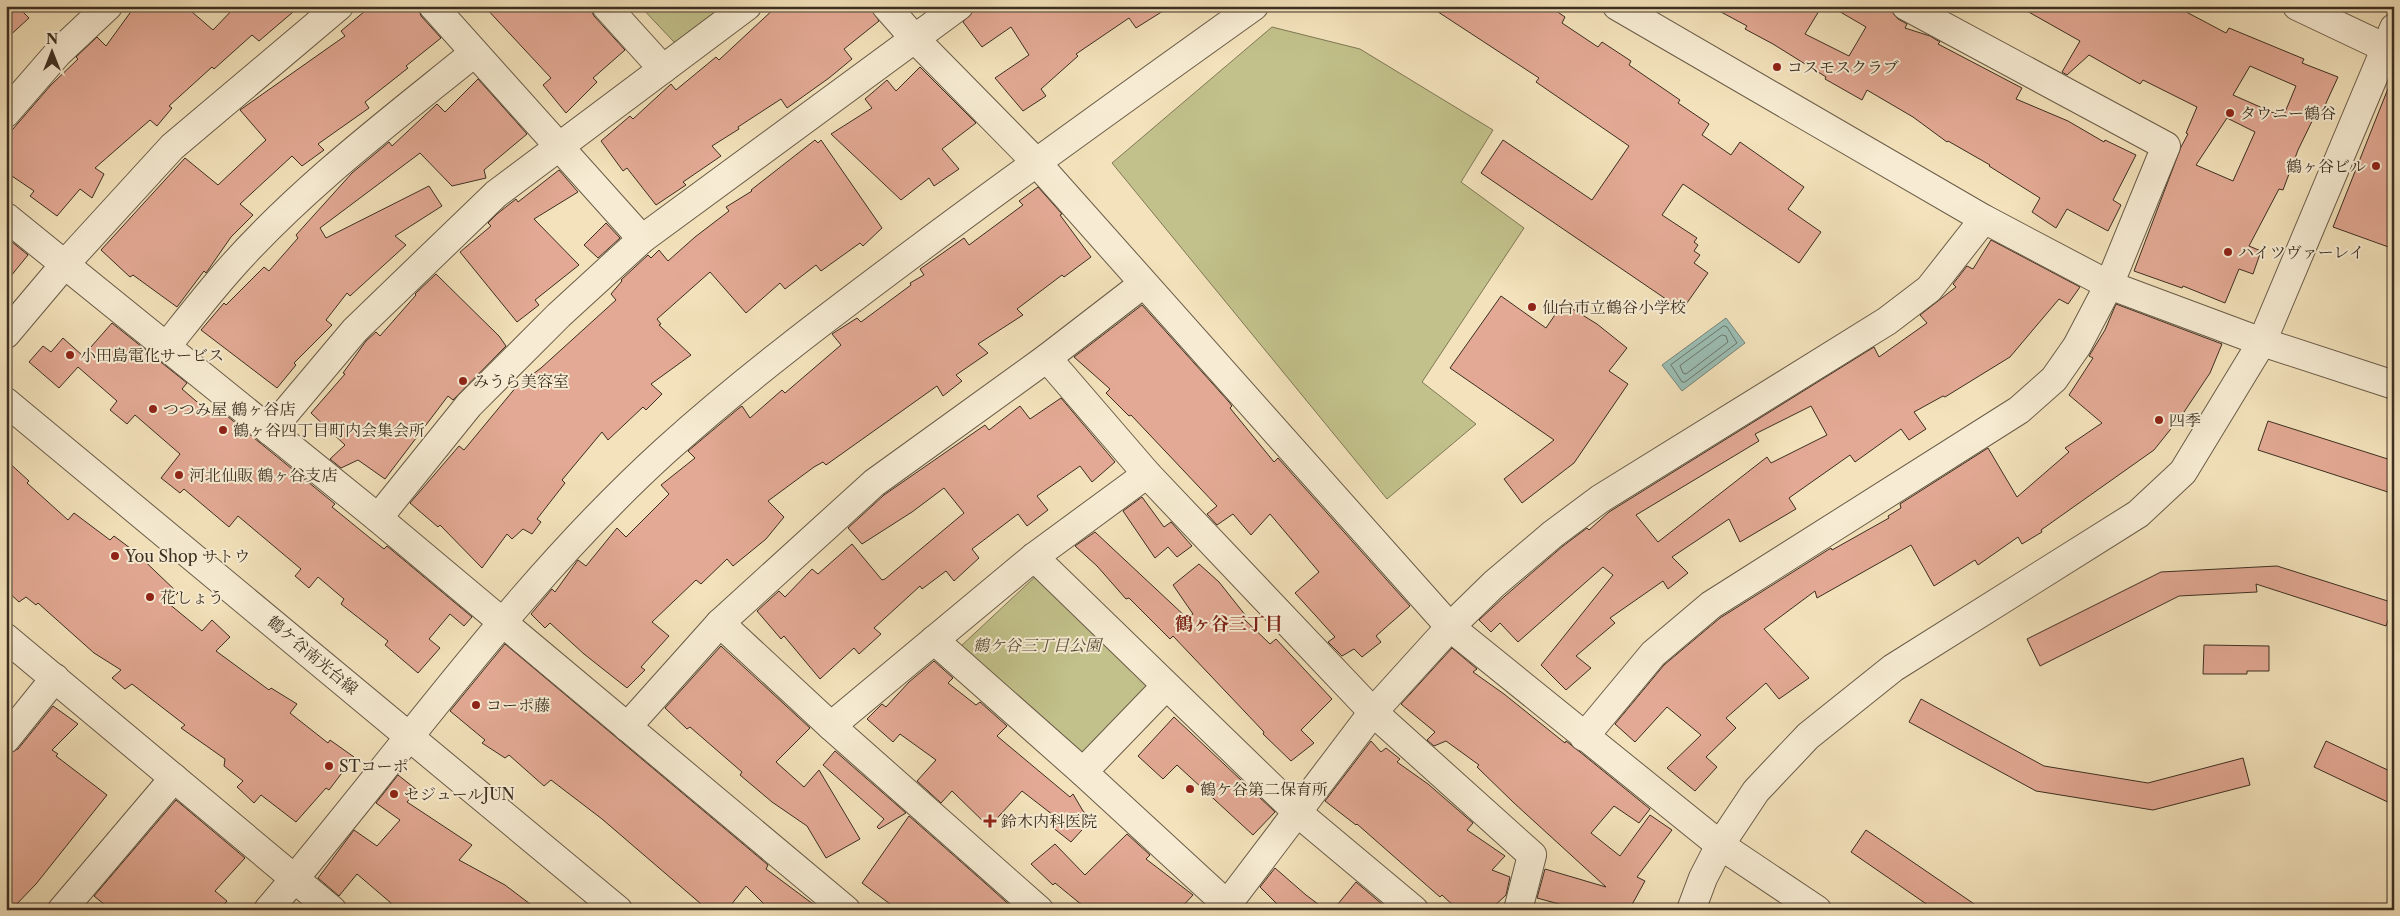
<svg xmlns="http://www.w3.org/2000/svg" width="2400" height="916" viewBox="0 0 2400 916" font-family="'Libre Caslon Text','Noto Serif JP',serif">
<style>
.green{fill:#c2c18b;stroke:#7f7856}
.water{fill:#9bbdb3;stroke:#758479}
.lines{fill:none;stroke-linecap:round;stroke-linejoin:round}
.shore{stroke:#6c766a;stroke-width:1}
.building{fill:#e3a994;stroke:#3c2f21;fill-rule:evenodd}
.minor-casing{stroke:#6a5c48;stroke-width:30}
.minor{stroke:#f7ecd3;stroke-width:28}
.poi-dot{fill:#8f2418;stroke:#f7ecd3;stroke-width:2}
.labels{text-anchor:middle;dominant-baseline:central;stroke-width:4;stroke-linejoin:round;paint-order:stroke}
.poi-label{font-size:16px;fill:#3c2f21;stroke:#f7ecd3;text-anchor:start}
.park-label{font-size:16px;font-style:italic;fill:#574c36;stroke:#f7ecd3}
.street-label{font-size:16px;fill:#3c2f21;stroke:#f7ecd3}
.neighbourhood-label{font-size:18px;font-weight:bold;fill:#7a1f14;stroke:#f7ecd3}
</style>
<rect width="100%" height="100%" fill="#f3e2bb"/>
<filter id="stains"><feTurbulence type="fractalNoise" baseFrequency=".004" numOctaves="4"/><feColorMatrix values="0 0 0 0 .2 0 0 0 0 .09 0 0 0 0 .02 0 0 0 .5 -.17"/></filter>
<radialGradient id="worn" r=".72"><stop offset=".6" stop-color="#630" stop-opacity="0"/><stop offset="1" stop-color="#630" stop-opacity=".3"/></radialGradient>
<g class="green">
<path d="M640 6H723L675 43Z"/>
<path d="M1272 27 1360 49 1493 130 1461 182 1524 228 1422 382 1476 424 1387 499 1112 163Z"/>
<path d="M1038 574 1153 690 1087 756 960 647Z"/>
</g>
<path class="water" d="M1726 318 1745 343 1682 391 1662 365Z"/>
<g class="lines">
<g class="shore">
<path d="M1724 326 1727 327 1737 343 1685 382H1682L1671 365Z"/>
<path d="M1722 335 1726 336 1728 342 1686 374 1683 373 1680 366Z"/>
</g>
</g>
<g class="building">
<path d="M6 6H17L29 18 6 39Z"/>
<path d="M135 6H185L213 30 236 6H300L259 41 252 35 214 69 212 67 169 106 172 108 157 126 150 120 95 168 104 174 92 198 80 189 57 216 30 196 34 191 6 172V137L51 85 78 59 76 57 97 37 106 46Z"/>
<path d="M371 6H418L421 16 441 38 406 66 408 68 365 102 369 108 318 144 324 150 302 166 292 156 240 204 253 215 231 237 206 273 204 271 177 307 133 275 130 277 101 250 185 158 218 185 266 140 240 110 345 36 341 31Z"/>
<path d="M484 6H589L594 16 625 50 593 78 597 82 566 113 543 85 551 78Z"/>
<path d="M777 6H870L879 21 844 49 852 59 829 78 787 108 781 99 738 127 739 129 712 146 721 156 683 182 686 185 656 205 627 168 623 171 601 141 630 116 633 119 671 84 676 90 716 57 719 60Z"/>
<path d="M976 6H1171L1136 28 1129 18 1076 54 1078 56 1041 89 1046 96 1023 111 995 78 1029 55 1011 27 982 47 963 22Z"/>
<path d="M1429 6H1549L1565 17 1562 23 1598 47 1602 42 1631 61 1629 65 1680 100 1678 103 1709 124 1702 135 1731 155 1740 142 1804 187 1788 209 1821 232 1799 263 1683 184 1662 215 1697 238 1694 242 1698 245 1694 251 1700 255 1694 263 1708 273 1682 310 1481 173 1503 140 1592 200 1629 146 1536 82 1539 78Z"/>
<path d="M1710 6H1822L1805 34 1849 56 1866 27 1830 6H1880L1892 12 1898 19 1907 24 1905 28 1930 36 1940 42 1938 44 2022 88 2016 99 2068 121 2104 142 2105 140 2136 155 2113 200 2121 205 2108 231 2067 209 2056 228 2032 212 2040 198 1989 166 1990 165 1948 141 1947 142 1913 117 1867 90 1862 100 1825 79 1826 77 1773 44 1745 29 1747 26Z"/>
<path d="M2018 6H2175L2226 33 2229 28 2304 59 2302 63 2338 77 2321 114 2316 113 2298 150 2283 190 2279 189 2249 246 2261 251 2253 274 2239 269 2225 303 2183 286 2182 288 2134 271 2181 147 2188 134 2186 133 2197 107 2143 80 2140 84 2089 55 2067 75 2062 72 2080 41ZM2250 66 2296 86 2283 117 2233 95ZM2227 118 2255 132 2233 181 2196 165Z"/>
<path d="M920 67 976 123 942 149 959 169 934 186 929 178 901 200 831 134 872 108 865 99 887 80 896 91Z"/>
<path d="M2393 76 2394 77V249L2333 227Z"/>
<path d="M478 79 527 134 484 170 486 178 452 186 420 153 320 228 326 238 429 186 442 206 395 236 406 245 350 296 347 293 326 320 332 325 294 363 296 365 277 388 201 330 224 303 226 305 264 267 269 271 298 238 296 235 352 173 389 142 392 146 437 104 445 112Z"/>
<path d="M815 140 818 143 821 140 882 228 863 246 860 243 821 271 816 265 785 289 780 283 746 313 710 272 657 319 661 324 659 325 691 355 651 384 662 394 646 410 643 407 608 440 602 432 562 480 565 483 537 519 541 522 532 534 523 529 512 539 507 534 482 568 440 525 438 527 410 503 459 446 464 450 517 386 541 368 616 300 611 294 622 281 621 280 648 255 651 258 659 250 668 261 695 237 729 211 726 207 752 191 751 190Z"/>
<path d="M559 170 578 192 534 219 579 265 535 300 539 305 517 322 460 252 491 226 488 223 497 214 516 199 518 202Z"/>
<path d="M1038 187 1062 214 1060 215 1091 257 1064 277 1062 275 1017 309 1023 315 978 344 988 353 956 375 962 381 943 396 937 386 826 465 823 462 814 467 768 501 784 517 766 539 733 566 727 559 701 584 696 580 652 622 669 636 641 667 645 670 627 688 584 654 550 623 545 628 531 614 552 589 555 592 578 560 586 566 617 528 626 537 669 494 661 485 695 458 688 451 738 409 742 406 750 418 782 390 785 393 841 345 832 334 857 318 861 322 911 285 910 283 924 275 920 269 964 238 969 245 1023 205 1019 201Z"/>
<path d="M606 223 620 238 598 258 584 245Z"/>
<path d="M6 237 28 255 6 282Z"/>
<path d="M1991 240 2080 287 2068 304 2059 299 2010 357 1945 397 1943 396 1914 412 1926 429 1909 440 1901 429 1855 462 1850 455 1789 498 1796 509 1740 542 1729 519 1672 557 1688 573 1668 589 1663 581 1610 618 1615 623 1576 656 1591 668 1566 690 1541 665 1613 575 1603 567 1518 642 1500 623 1491 632 1479 620 1505 596 1563 546 1587 528 1589 530 1609 512 1874 347 1879 357 1927 323 1920 315 1956 287 1953 284 1967 266 1973 269ZM1811 406 1827 435 1771 463 1767 457 1658 542 1636 515 1759 441 1755 434Z"/>
<path d="M436 274 499 336 506 346 453 400 448 396 385 479 358 460 341 468 330 459 345 445 311 413 345 374 343 373 366 341 376 332 380 336 416 295 415 294Z"/>
<path d="M1501 296 1546 328 1563 303 1597 324 1627 348 1609 371 1628 384 1574 463 1522 503 1504 479 1554 440 1450 368Z"/>
<path d="M2116 304 2222 344 2210 373 2182 415 2154 450 2041 530 2042 532 2022 544 2018 537 1978 565 1975 560 1934 586 1911 545 1817 598 1815 591 1764 629 1809 678 1779 699 1766 683 1726 718 1736 728 1706 757 1717 767 1695 791 1667 768 1701 735 1667 707 1635 742 1615 724 1664 665 1720 618 1831 548 1832 550 1889 518 1888 516 1901 508 1900 504 1988 448 2017 497 2069 452 2065 448 2102 423 2069 395 2093 358 2089 356 2105 330Z"/>
<path d="M1142 305 1229 402 1232 406 1230 408 1274 462 1278 458 1410 606 1376 636 1381 642 1362 657 1354 649 1342 656 1328 642 1335 637 1295 593 1319 572 1270 514 1251 535 1233 514 1217 525 1207 514 1217 506 1131 415 1129 416 1106 393 1110 389 1074 357Z"/>
<path d="M112 323 187 383 182 389 210 413 216 407 335 504 332 507 370 538 384 549 387 546 472 617 464 626 450 614 429 639 440 648 418 673 385 645 388 641 341 604 344 599 318 577 309 588 295 576 301 569 238 516 229 527 184 489 180 493 161 478 180 454 135 415 127 424 110 410 117 401 78 367 59 388 29 362 43 346 51 352 63 338 83 356Z"/>
<path d="M1061 398 1115 462 1092 482 1080 466 1037 496 1048 510 1027 526 1018 514 972 549 979 558 954 581 946 571 922 589 920 586 874 628 881 634 859 654 854 648 820 679 784 636 781 639 757 611 779 591 785 597 812 569 818 574 852 544 882 580 885 579 964 513 944 488 912 512 862 544 848 528 884 495 985 425 989 430 1020 406 1030 419Z"/>
<path d="M2268 421 2394 461V494L2258 450Z"/>
<path d="M6 460 29 481 27 483 68 520 74 513 110 540 114 536 134 551 178 593 168 603 202 631 212 620 230 637 216 651 269 690 271 688 297 704 290 713 328 743 330 740 354 757 329 790 326 788 296 822 261 795 254 803 237 787 243 781 224 766 225 759 181 728 185 725 132 684 125 689 112 678 121 670 94 653 38 603 36 605 26 597 19 602 6 590Z"/>
<path d="M1142 497 1164 527 1171 522 1192 546 1177 557 1168 547 1155 558 1123 511Z"/>
<path d="M1095 532 1187 618 1193 614 1173 585 1199 564 1219 582 1246 616 1243 618 1270 644 1276 639 1332 699 1301 730 1314 743 1291 761 1263 734 1264 732 1173 636 1170 639 1129 598 1126 599 1097 566 1075 546Z"/>
<path d="M2277 566 2394 603 2386 626 2256 584 2257 592 2179 596 2040 666 2027 639 2161 572Z"/>
<path d="M505 644 768 865 766 869 821 910H770L746 886 727 910H708L602 819 551 780 544 786 509 755 505 758 482 743 485 740 450 711Z"/>
<path d="M2204 645 2269 646V671H2247V674H2203Z"/>
<path d="M721 646 810 728 776 762 804 787 819 770 860 839 826 858 807 826 772 802 740 775 742 772 690 727 687 729 665 708Z"/>
<path d="M1452 648 1477 669 1473 672 1504 694 1565 743 1566 741 1580 752 1650 809 1639 823 1614 806 1591 833 1620 856 1650 815 1672 830 1637 877 1645 881 1629 910H1581L1537 898 1545 869 1606 887 1514 803 1477 767 1479 765 1446 741 1434 746 1427 740 1435 732 1401 704Z"/>
<path d="M934 661 953 678 948 683 976 705 980 702 1007 726 997 736 1070 797 1073 794 1083 811 1092 819 1071 842 1047 823 1053 815 1022 791 989 827 952 791 941 803 917 781 936 760 900 734 893 742 867 719 882 704 886 707 909 682Z"/>
<path d="M1921 699 2044 766 2148 783 2243 758 2250 785 2153 810 2036 791 1909 722Z"/>
<path d="M53 706 78 724 52 750 58 754 56 756 107 795 36 884 11 910H6V754L18 749Z"/>
<path d="M1174 717 1275 812 1253 835 1177 765 1163 779 1138 756Z"/>
<path d="M1371 741 1381 752 1386 748 1400 759 1397 762 1428 784 1473 823 1467 830 1505 856 1492 870 1510 877 1506 895 1490 910H1458L1442 895 1440 897 1357 824 1356 825 1325 801Z"/>
<path d="M2326 741 2394 773V805L2314 767Z"/>
<path d="M835 751 906 813 879 829 877 827 884 819 823 765Z"/>
<path d="M398 775 417 790 407 802 472 845 459 860 505 885 538 910H386L391 903 357 874 339 896 318 878 354 830 377 846 400 820 376 803Z"/>
<path d="M176 800 245 858 215 891 227 901 220 910H111L94 896Z"/>
<path d="M909 816 985 883 1015 910H898L862 883Z"/>
<path d="M1866 830 1983 910H1935L1851 852Z"/>
<path d="M1127 834 1150 855 1146 859 1193 895 1179 910H1088L1055 883 1053 885 1031 864 1055 844 1085 875Z"/>
<path d="M1275 868 1306 895 1326 910H1283L1260 887Z"/>
<path d="M1356 882 1389 910H1333Z"/>
</g>
<g class="lines">
<defs>
<g id="minor">
<path d="M433 6 642 239"/>
<path d="M606 6 663 69"/>
<path d="M886 6 915 39 1036 162 1450 627 1720 845 1817 910"/>
<path d="M1617 6 1984 219 2109 285 2262 342 2394 385"/>
<path d="M2297 6 2394 52"/>
<path d="M6 113 58 53 108 6"/>
<path d="M6 217 378 518 846 910"/>
<path d="M6 334 65 264 172 147 339 6"/>
<path d="M166 347C186 322 206 296 228 271 300 189 390 121 474 53"/>
<path d="M1047 358 1147 474 1373 712 1532 855 1518 910"/>
<path d="M6 402 618 910"/>
<path d="M270 431 355 330 496 194 747 6"/>
<path d="M378 518 469 405 559 315 642 239 959 6"/>
<path d="M1034 557 1298 813 1414 910"/>
<path d="M720 623 831 726 1039 910"/>
<path d="M6 638 332 910"/>
<path d="M934 640 1083 772 1233 910"/>
<path d="M831 726 1034 557 1147 474"/>
<path d="M627 727 720 623 874 483 1047 358 1143 284"/>
<path d="M1584 737 1653 654 1711 605 2019 410 2054 379 2077 346 2109 285 2166 146 1906 6"/>
<path d="M6 739 55 678"/>
<path d="M1083 772 1165 687"/>
<path d="M62 910 174 778"/>
<path d="M268 910C400 756 515 587 666 450 747 377 833 313 920 248 1030 166 1142 86 1254 6"/>
<path d="M1223 910 1373 712 1450 627 1494 584 1553 534 1600 499 1887 321 1929 289 1984 219"/>
<path d="M1691 910 1703 878 1720 845 1756 791 1808 736 1893 668 2138 514 2183 472 2262 342 2394 28"/>
</g>
</defs>
<use href="#minor" class="minor-casing"/>
<use href="#minor" class="minor"/>
</g>
<g class="poi-dot">
<circle cx="1777" cy="67" r="5"/>
<circle cx="2230" cy="113" r="5"/>
<circle cx="2376" cy="166" r="5"/>
<circle cx="2228" cy="252" r="5"/>
<circle cx="1532" cy="307" r="5"/>
<circle cx="70" cy="355" r="5"/>
<circle cx="463" cy="381" r="5"/>
<circle cx="153" cy="409" r="5"/>
<circle cx="2159" cy="420" r="5"/>
<circle cx="223" cy="430" r="5"/>
<circle cx="179" cy="475" r="5"/>
<circle cx="115" cy="556" r="5"/>
<circle cx="150" cy="597" r="5"/>
<circle cx="476" cy="705" r="5"/>
<circle cx="329" cy="766" r="5"/>
<circle cx="1190" cy="789" r="5"/>
<circle cx="394" cy="794" r="5"/>
<path d="M987.5 813.5h5v5h5v5h-5v5h-5v-5h-5v-5h5z"/>
</g>
<g class="labels">
<g class="poi-label">
<text x="1787" y="67">コスモスクラブ</text>
<text x="2240" y="113">タウニー鶴谷</text>
<text x="2366" y="166" text-anchor="end">鶴ヶ谷ビル</text>
<text x="2238" y="252">ハイツヴァーレイ</text>
<text x="1542" y="307">仙台市立鶴谷小学校</text>
<text x="80" y="355">小田島電化サービス</text>
<text x="473" y="381">みうら美容室</text>
<text x="163" y="409">つつみ屋 鶴ヶ谷店</text>
<text x="2169" y="420">四季</text>
<text x="233" y="430">鶴ヶ谷四丁目町内会集会所</text>
<text x="189" y="475">河北仙販 鶴ヶ谷支店</text>
<text x="125" y="556">You Shop サトウ</text>
<text x="160" y="597">花しょう</text>
<text x="486" y="705">コーポ藤</text>
<text x="339" y="766">STコーポ</text>
<text x="1200" y="789">鶴ケ谷第二保育所</text>
<text x="404" y="794">セジュールJUN</text>
<text x="1001" y="821">鈴木内科医院</text>
</g>
<g class="park-label">
<text x="1037" y="645">鶴ケ谷三丁目公園</text>
</g>
<g class="street-label">
<text transform="translate(313 655) rotate(40)">鶴ケ谷南光台線</text>
</g>
<g class="neighbourhood-label">
<text x="1229" y="624">鶴ヶ谷三丁目</text>
</g>
</g>
<rect width="2400" height="916" fill="none" stroke="#f3e2bb" stroke-width="25"/>
<rect x="8" y="8" width="2385" height="901" fill="none" stroke="#3c2f21" stroke-width="2.5"/>
<rect x="12" y="12" width="2375" height="891" fill="none" stroke="#3c2f21"/>
<g transform="translate(52 52)" stroke="#f7ecd3" stroke-width="4" paint-order="stroke">
<path d="M0-4L9 19L0 12L-9 19Z" fill="#3c2f21"/>
<text y="-8" font-size="14" font-weight="bold" text-anchor="middle" fill="#3c2f21">N</text>
</g>
<rect width="100%" height="100%" filter="url(#stains)"/>
<rect width="100%" height="100%" fill="url(#worn)"/>
</svg>
